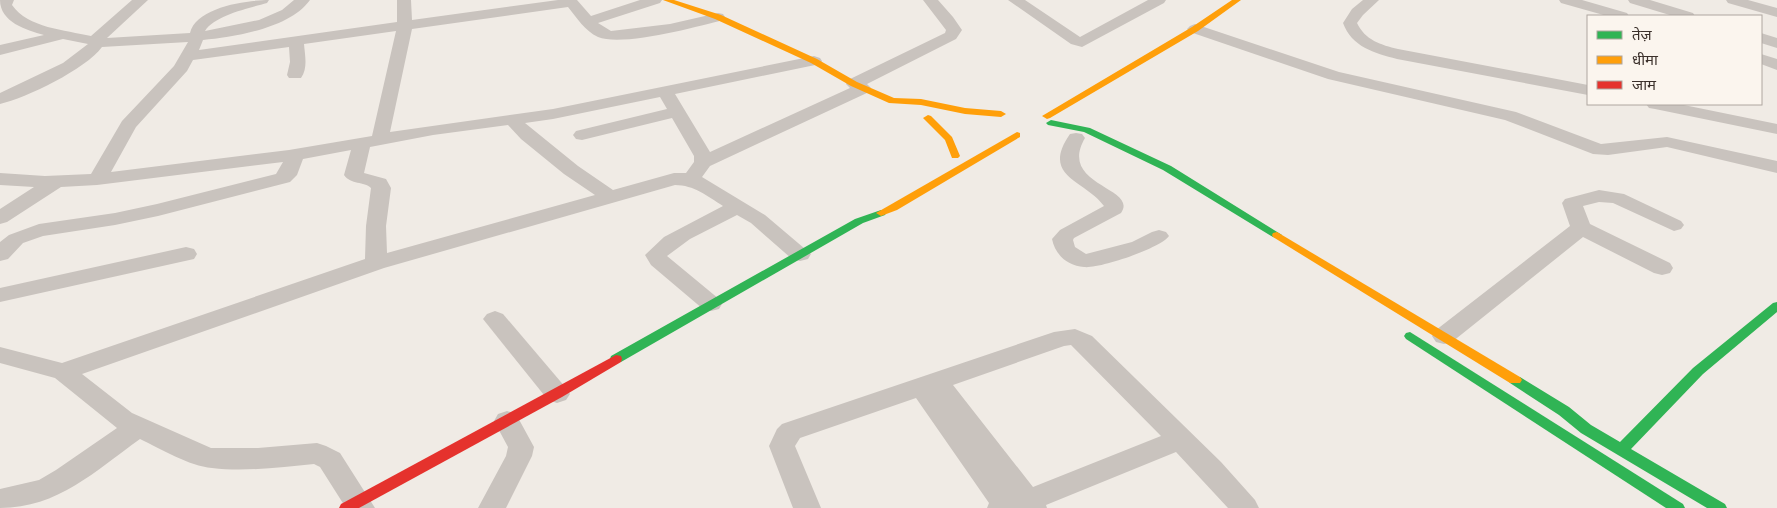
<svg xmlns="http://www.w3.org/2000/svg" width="1777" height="508" viewBox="0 0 1777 508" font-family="'IBM Plex Sans','Noto Sans Devanagari',sans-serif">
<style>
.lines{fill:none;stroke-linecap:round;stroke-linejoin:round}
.street{fill:#c9c3be;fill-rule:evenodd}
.fast{fill:#30b455;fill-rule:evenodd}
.slow{fill:#ff9f0a;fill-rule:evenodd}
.jam{fill:#e5322d;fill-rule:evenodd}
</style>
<rect width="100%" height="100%" fill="#f0ebe5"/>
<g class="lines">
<g class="street">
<path d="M0 0H14L12 5C28 28 65 30 91 36L132 0H148L107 38 190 33C196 7 247 0 269 0L267 3C250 8 215 15 205 31L259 20 282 10 294 0H310C290 28 235 37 203 40L199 50 397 22V0H411L412 20 558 0H577L591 16 640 0H662L660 3 598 23 611 31 670 24 718 13 723 14 725 17 723 20C696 27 622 47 598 37 585 31 577 18 568 7L412 29 390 132 553 109 814 56 820 58 822 61 820 64 675 94 710 152 850 88 846 84 848 80 945 33 946 30 923 0H938L953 17 962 30 956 39 867 84 871 88 869 92 710 166 702 177 765 215 811 254 808 259 800 261 792 259 751 223 737 215 690 239 667 256 719 299 722 304 719 309 711 311 703 309 651 265 645 255 664 237 723 206C707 196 694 185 675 185L384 268 82 374 132 413 211 448H258L317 443 326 446 340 453 375 508H346L320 467 314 464C281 467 245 472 212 468 189 466 161 449 140 439 95 471 58 508 0 508V489L39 480 56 470 117 428 55 378 0 363V347L62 363 365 259 366 226 371 188C364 181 351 185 344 175L351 150 303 159 297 175 290 182 158 216 115 225 43 236 23 243 8 259 0 261V242L9 235 39 224 115 213 157 204 276 174 283 162 97 185 61 187 7 222 0 224V209L34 187 0 185V173L45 176 91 174 122 121 174 66 188 42 102 47C86 69 26 98 0 104V93L63 63 88 44 63 39 0 55V45L44 35C26 30 0 22 0 0ZM396 31 372 136 289 150 111 172 136 127 187 71 193 60 289 47 290 62 287 75 289 78H301C308 68 305 56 304 44ZM660 97 667 109 576 131 573 135 576 139 582 140 672 118 694 156V162L686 173H674L613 190 578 166 525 123 553 119ZM508 125 521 139 564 174 595 195 387 253 386 226 391 188 386 179 364 173 370 147 433 135Z"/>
<path d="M1008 0H1025L1080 37 1148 0H1166L1164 3 1082 47 1071 44Z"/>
<path d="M1363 0H1379L1363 15 1357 23C1365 40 1381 45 1398 49L1588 85V95L1397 59C1374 53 1352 47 1343 23L1352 9Z"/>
<path d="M1559 0H1582L1627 13 1629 16H1607L1561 3Z"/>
<path d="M1628 0H1650L1693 13 1695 16H1673L1630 3Z"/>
<path d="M1726 0H1748L1777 8V17L1728 3Z"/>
<path d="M1195 24 1339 72 1516 112 1601 144 1667 137 1777 161V173L1667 147 1608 155 1593 154 1505 120 1328 79 1190 32 1187 29 1190 26Z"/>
<path d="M1761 33 1777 38V48L1761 43Z"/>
<path d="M1761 54 1777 59V70L1761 64Z"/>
<path d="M1646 104H1679L1777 124V134L1655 109 1649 108Z"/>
<path d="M1076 133 1082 134 1085 138C1057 186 1139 187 1121 213L1074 238 1073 240 1075 247 1086 254 1132 242 1152 232 1159 230 1166 232 1169 236C1161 248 1099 269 1084 267 1068 266 1055 255 1052 239L1060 230 1104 206C1085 180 1040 177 1070 134Z"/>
<path d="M1599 190 1624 194 1681 221 1684 225 1681 229 1674 231 1613 203 1599 202 1583 206 1590 224 1670 263 1673 268 1670 273 1662 275 1654 273 1583 237 1452 342 1444 344 1436 342 1432 336 1436 330 1570 226 1562 203 1565 199Z"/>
<path d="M186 247 194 249 197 254 194 259 0 302V288Z"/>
<path d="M495 311 503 314 566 388 570 394 566 400 557 403 548 400 487 324 483 319 487 314Z"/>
<path d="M1075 329 1092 336 1221 462 1255 500 1259 508H1228L1176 452 1046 505 1047 508H987L989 503 916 398 800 438 795 446 821 508H793L769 446 777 429 782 424 1054 332ZM1071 345 1161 436 1033 487 953 385 1064 346Z"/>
<path d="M507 411 516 414 534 447 532 456 506 508H478L506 456 508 447 494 421 498 414Z"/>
</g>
<g class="fast">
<path d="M1051 120 1090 128 1171 166 1282 235 1277 238 1273 237 1163 170 1084 132 1048 125 1046 123Z"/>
<path d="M881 210 885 211 886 213 885 215 863 223 621 362H611L610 359 611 356 855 219Z"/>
<path d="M1777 302V312L1703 374 1631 449 1725 504 1727 508H1707L1581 433 1559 415 1510 383 1508 380 1510 377H1520L1569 407 1591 425 1620 442 1693 368 1773 303Z"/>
<path d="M1410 332 1683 504 1685 508H1666L1406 339 1404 336 1406 333Z"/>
</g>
<g class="slow">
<path d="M663 0H674L721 15 817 59 857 82 894 98 921 99 965 108 1001 111 1006 114 1001 117 965 114 921 105 889 103 851 86 811 63 715 19Z"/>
<path d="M1232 0H1241L1198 31 1050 118 1047 119 1042 116 1192 27Z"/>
<path d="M928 115 931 116 952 137 960 156 958 158H952L945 140 923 118Z"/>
<path d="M1017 132 1020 133V137L897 210 881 216 876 213Z"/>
<path d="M1277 232 1520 377 1522 380 1520 383H1510L1273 237 1272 235 1273 233Z"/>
</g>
<path class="jam" d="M616 355 621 356 622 359 621 362 562 397 359 508H339L341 504Z"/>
</g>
<rect x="1587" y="15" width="175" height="90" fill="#fbf5ee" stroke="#aea6a0"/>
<rect x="1597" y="31" width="25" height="8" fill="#30b455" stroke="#aea6a0"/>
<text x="1632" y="40" font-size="15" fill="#3b302b">तेज़</text>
<rect x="1597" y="56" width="25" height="8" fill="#ff9f0a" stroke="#aea6a0"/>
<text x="1632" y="65" font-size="15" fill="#3b302b">धीमा</text>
<rect x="1597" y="81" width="25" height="8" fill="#e5322d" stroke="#aea6a0"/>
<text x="1632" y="90" font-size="15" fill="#3b302b">जाम</text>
</svg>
